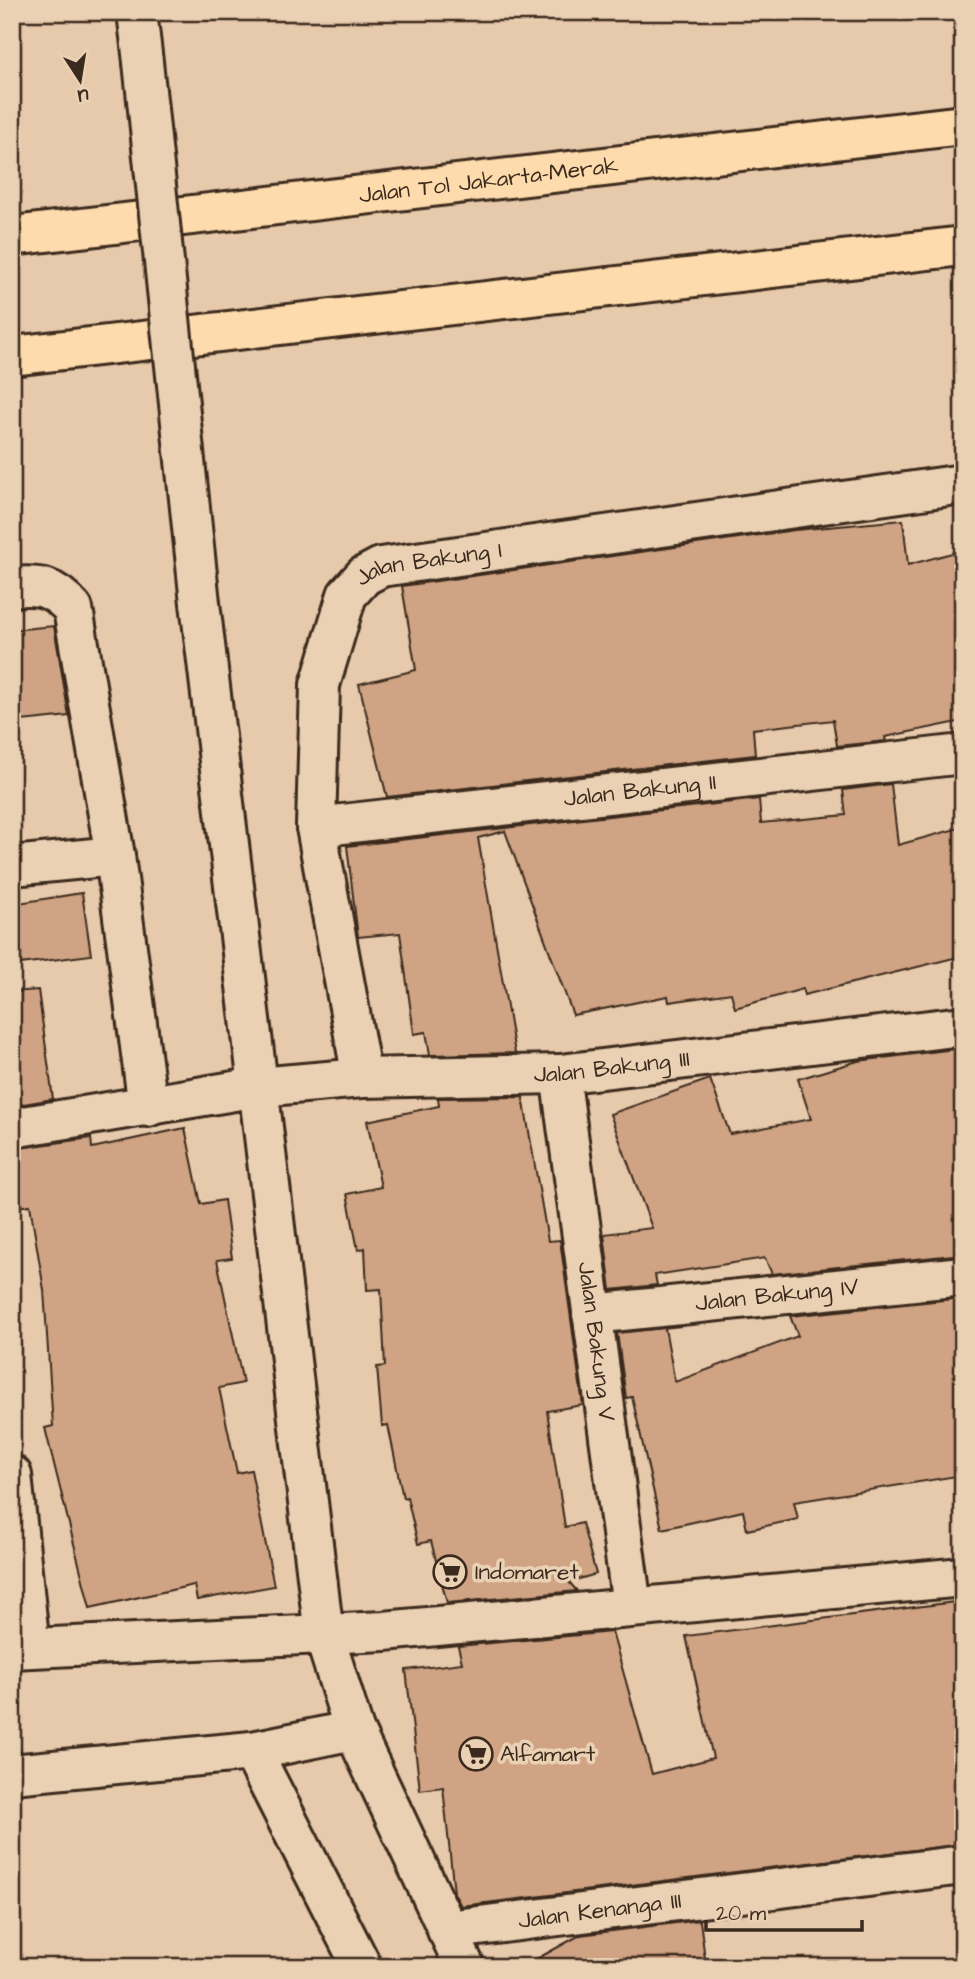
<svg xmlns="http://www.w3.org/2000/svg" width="975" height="1979" viewBox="0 0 975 1979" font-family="'Architects Daughter',sans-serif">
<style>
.building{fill:#cfa383;stroke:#3b2a1e;stroke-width:2}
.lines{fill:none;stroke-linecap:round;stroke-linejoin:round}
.minor-casing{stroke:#3b2a1e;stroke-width:44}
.highway-casing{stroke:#3b2a1e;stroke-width:44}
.minor{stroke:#ebd1b3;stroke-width:38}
.highway{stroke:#fedbac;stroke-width:38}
.minor-bridge-casing{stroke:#3b2a1e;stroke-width:44;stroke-linecap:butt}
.minor-bridge{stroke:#ebd1b3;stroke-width:38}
.labels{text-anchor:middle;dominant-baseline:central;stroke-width:7;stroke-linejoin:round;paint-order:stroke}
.street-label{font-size:23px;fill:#3b2a1e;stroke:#ebd1b3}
.poi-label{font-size:23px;fill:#3b2a1e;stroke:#ebd1b3;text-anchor:start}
</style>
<rect width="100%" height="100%" fill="#e7c9ab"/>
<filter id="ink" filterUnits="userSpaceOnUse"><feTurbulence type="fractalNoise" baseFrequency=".0143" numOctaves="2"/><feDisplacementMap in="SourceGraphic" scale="14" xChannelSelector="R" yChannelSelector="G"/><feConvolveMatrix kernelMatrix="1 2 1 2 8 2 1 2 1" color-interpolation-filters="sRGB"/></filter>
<g filter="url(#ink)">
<g class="building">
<path d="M903 520 908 565 963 550V721L885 737 886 741 837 746 833 720 753 729 755 755 387 797 359 684 416 670 402 586 795 530Z"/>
<path d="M54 626 69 716 12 722V630Z"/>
<path d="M891 784 898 845 963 827 962 956 804 995 803 989 735 1008 731 993 669 1002 668 996 573 1015 505 831 478 838 515 1053 430 1055 426 1032 414 1034 400 933 358 937 347 846 759 799 761 823 846 815 843 790Z"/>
<path d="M82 893 91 955 12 965V904Z"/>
<path d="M38 990 53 1099 12 1106V992Z"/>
<path d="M963 1048V1254L772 1274 765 1258 655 1275 657 1285 611 1290 604 1234 652 1228 610 1114 710 1079 730 1134 811 1119 798 1079 858 1061Z"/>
<path d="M523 1097 548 1241 560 1240 583 1405 547 1411 565 1527 582 1523 596 1574 569 1582 577 1591 447 1603 431 1541 418 1544 407 1497 403 1498 388 1425 382 1426 377 1367 385 1366 381 1289 367 1290 365 1248 358 1250 347 1194 381 1187 367 1121 439 1106 438 1098Z"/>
<path d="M185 1128 201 1204 224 1200 232 1258 217 1260 243 1383 219 1388 237 1473 251 1470 274 1586 197 1600 194 1585 90 1608 45 1428 53 1426 44 1290 30 1205 12 1208V1149L91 1138 92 1148Z"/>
<path d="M963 1298V1475L794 1502 798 1519 747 1530 743 1511 662 1529 632 1397 626 1398 617 1333 665 1328 675 1382 798 1336 790 1316Z"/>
<path d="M963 1601V1844L461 1906 454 1893 443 1787 420 1790 406 1670 462 1663 458 1646 612 1632 652 1774 713 1758 686 1636Z"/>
<path d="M700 1920 706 1967H522L580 1935Z"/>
</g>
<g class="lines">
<defs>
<g id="minor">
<path d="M137 12 143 62"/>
<path d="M12 587C40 584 54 587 73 609L115 856 148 1107"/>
<path d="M200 603 324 1635 354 1730 465 1967"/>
<path id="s1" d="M316 827 963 754"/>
<path d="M12 866 115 856"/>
<path id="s2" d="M560 1074 632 1607"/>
<path id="s3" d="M362 1078 316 827 320 685 347 595 364 576 381 567 963 484"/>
<path id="s4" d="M12 1128 258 1087 362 1078 560 1074 963 1026"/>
<path id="s5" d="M592 1314 963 1276"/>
<path d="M12 1475 30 1648"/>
<path d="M12 1649 384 1631 963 1577"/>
<path d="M252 1751 362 1967"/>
<path d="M12 1774 252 1751 354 1730"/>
<path id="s6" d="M447 1930 963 1865"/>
</g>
<g id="highway">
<path id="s7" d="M12 236 963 125"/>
<path d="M12 356 963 246"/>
</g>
</defs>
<use href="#minor" class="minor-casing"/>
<use href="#highway" class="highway-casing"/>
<use href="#minor" class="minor"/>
<use href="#highway" class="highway"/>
<defs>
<path id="minor-bridge" d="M143 62 200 603"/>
</defs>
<use href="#minor-bridge" class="minor-bridge-casing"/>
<use href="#minor-bridge" class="minor-bridge"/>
</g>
</g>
<defs>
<symbol id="supermarket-ring" viewBox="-11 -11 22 22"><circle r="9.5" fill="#ebd1b3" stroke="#3b2a1e" stroke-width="1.5"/><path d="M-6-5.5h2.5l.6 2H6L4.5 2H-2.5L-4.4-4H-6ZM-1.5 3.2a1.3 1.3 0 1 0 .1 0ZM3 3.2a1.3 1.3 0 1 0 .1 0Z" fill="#3b2a1e"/></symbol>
</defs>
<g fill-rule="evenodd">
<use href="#supermarket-ring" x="431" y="1553" width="38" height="38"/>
<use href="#supermarket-ring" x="457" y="1735" width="38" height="38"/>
</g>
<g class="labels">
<g class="street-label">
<text stroke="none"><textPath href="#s7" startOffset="480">Jalan Tol Jakarta–Merak</textPath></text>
<text stroke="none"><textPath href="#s3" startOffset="583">Jalan Bakung I</textPath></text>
<text stroke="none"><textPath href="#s1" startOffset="326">Jalan Bakung II</textPath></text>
<text stroke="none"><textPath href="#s4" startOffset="604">Jalan Bakung III</textPath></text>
<text stroke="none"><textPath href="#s5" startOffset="186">Jalan Bakung IV</textPath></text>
<text stroke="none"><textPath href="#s2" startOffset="270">Jalan Bakung V</textPath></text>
<text stroke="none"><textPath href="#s6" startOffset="154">Jalan Kenanga III</textPath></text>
</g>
<g class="poi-label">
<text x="475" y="1572">Indomaret</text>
<text x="500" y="1754">Alfamart</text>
</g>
</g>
<rect width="975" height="1979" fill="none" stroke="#ebd1b3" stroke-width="42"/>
<rect x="21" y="21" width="933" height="1937" fill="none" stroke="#3b2a1e" stroke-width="2.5" filter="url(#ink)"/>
<g transform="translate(80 80) rotate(168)" stroke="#ebd1b3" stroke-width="5" paint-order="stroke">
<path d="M0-5L12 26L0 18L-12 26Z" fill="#3b2a1e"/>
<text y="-10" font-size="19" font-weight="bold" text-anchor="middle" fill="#3b2a1e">U</text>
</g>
<path d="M706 1920v10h156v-10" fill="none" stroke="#3b2a1e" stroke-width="3.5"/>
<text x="716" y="1920" font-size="21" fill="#3b2a1e" stroke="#ebd1b3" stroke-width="5" paint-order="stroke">20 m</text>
</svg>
